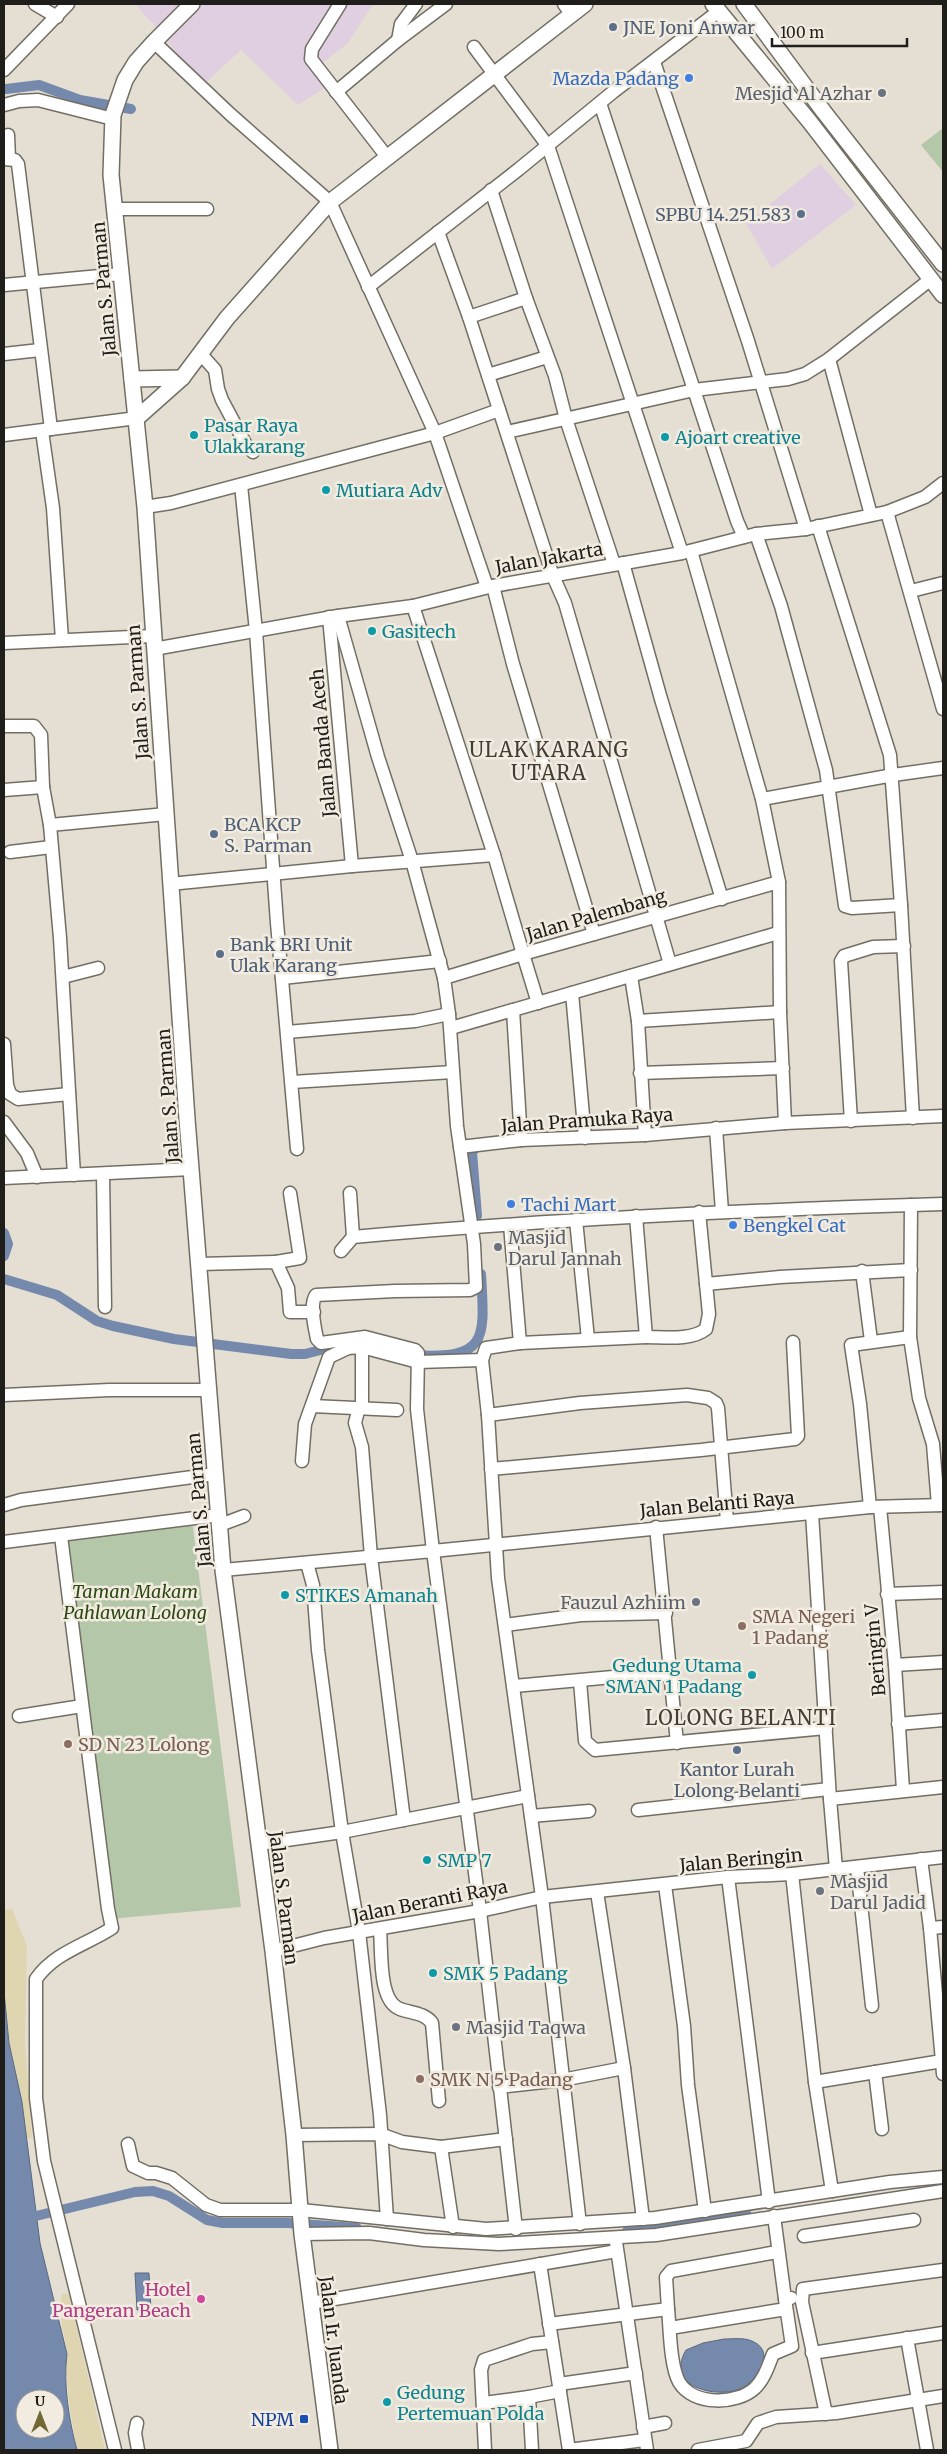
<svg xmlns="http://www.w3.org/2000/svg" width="947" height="2454" viewBox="0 0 947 2454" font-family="Merriweather,serif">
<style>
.commercial{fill:#dfcfe1}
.green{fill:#b5c7a9}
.sand{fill:#dfd6b1}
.water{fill:#7489ab;stroke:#5b6980;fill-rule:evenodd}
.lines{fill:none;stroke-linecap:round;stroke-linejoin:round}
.canal{stroke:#7489ab;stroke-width:10}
.minor-casing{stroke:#736e64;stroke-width:15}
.major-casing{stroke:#736e64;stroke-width:18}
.minor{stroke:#fff;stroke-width:12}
.major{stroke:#fff;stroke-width:15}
.service-dot{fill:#5c6f8a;stroke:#f2ece0;stroke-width:2}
.shop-dot{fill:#3f7fe0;stroke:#f2ece0;stroke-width:2}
.worship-dot{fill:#6b7280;stroke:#f2ece0;stroke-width:2}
.culture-dot{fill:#0f9aa8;stroke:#f2ece0;stroke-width:2}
.education-dot{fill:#8d6e63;stroke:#f2ece0;stroke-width:2}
.hotel-dot{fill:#d1479c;stroke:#f2ece0;stroke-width:2}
.transit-dot{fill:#1a4fb4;stroke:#f2ece0;stroke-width:2}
.labels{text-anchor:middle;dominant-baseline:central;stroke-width:5;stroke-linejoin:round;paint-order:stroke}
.service-label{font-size:18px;fill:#4e5e75;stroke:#f2ece0;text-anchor:start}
.shop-label{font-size:18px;fill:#366cbe;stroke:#f2ece0;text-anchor:start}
.worship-label{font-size:18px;fill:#5b616d;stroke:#f2ece0;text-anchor:start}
.street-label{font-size:18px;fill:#201e1a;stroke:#f2ece0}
.culture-label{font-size:18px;fill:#0d838f;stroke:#f2ece0;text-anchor:start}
.park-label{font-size:18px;font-style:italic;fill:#2c4913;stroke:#f2ece0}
.education-label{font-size:18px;fill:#785e54;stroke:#f2ece0;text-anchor:start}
.hotel-label{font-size:18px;fill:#b23c85;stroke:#f2ece0;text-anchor:end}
.transit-label{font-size:18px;fill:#164399;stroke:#f2ece0;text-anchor:end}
.quarter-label{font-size:20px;letter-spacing:1px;fill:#433e35;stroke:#f2ece0}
</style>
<rect width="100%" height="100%" fill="#e5dfd3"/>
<g class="commercial">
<path d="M135 4H373L348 43 315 69 332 83 298 105 241 50 200 88 165 37Z"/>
<path d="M820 164 856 205 772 269 746 223Z"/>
</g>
<g class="green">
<path d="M943 128V172L921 145Z"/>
<path d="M192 1520 241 1907 110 1919 59 1538Z"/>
</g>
<g class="sand">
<path d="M12 1909 27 1946 25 2043 32 2138 26 2139 22 2102 9 2043 4 1992V1910Z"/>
<path d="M61 2294H69L105 2450H77L69 2404 66 2366 68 2354 62 2327Z"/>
</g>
<g class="water">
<path d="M4 1992 9 2043 22 2102 40 2243 67 2354C63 2384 69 2421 77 2450H4ZM25 2399H55V2429H25Z"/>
<path d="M135 2273H149L151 2310H137Z"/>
<path d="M724 2339C734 2339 745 2337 754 2342 776 2353 757 2380 742 2388 731 2393 720 2393 708 2391 700 2389 690 2386 685 2379 678 2370 681 2358 686 2350L703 2343Z"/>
</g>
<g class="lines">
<g class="canal">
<path d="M6 89 39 85 80 100 131 109"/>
<path d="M477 1216 472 1152 477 1146H481"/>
<path d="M4 1233 8 1244 4 1256"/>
<path d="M4 1279 57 1295 97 1321 113 1326 174 1339 291 1354H305L340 1345"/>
<path d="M412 1355C488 1360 485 1340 481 1274"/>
<path d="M36 2216 135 2192 153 2191 169 2196 207 2220 223 2223H288L357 2228"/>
<path d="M627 2231 747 2215"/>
</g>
<defs>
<g id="minor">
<path d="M35 4 57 17"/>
<path d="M340 4 312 49 311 59 387 157"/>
<path d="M564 4 571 14"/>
<path d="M398 40 401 24 416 4"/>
<path d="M154 42 230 114 330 202 435 433 487 587"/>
<path d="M474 47 548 146 682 553"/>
<path d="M654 62 748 341 806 529"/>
<path d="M4 70 68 4"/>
<path d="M336 92 398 40 446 4"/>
<path d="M600 103 737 521 744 537"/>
<path d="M4 105 19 101 38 100 113 119"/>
<path d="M8 135 9 159"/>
<path d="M4 159 15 160 18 164 51 429"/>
<path d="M491 190 526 298 555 376 566 419 614 564"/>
<path d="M115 209H207"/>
<path d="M438 232 469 317 553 576 565 603 670 964"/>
<path d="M4 285 121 274"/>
<path d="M368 287 519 169 613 92 719 11"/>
<path d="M469 317 526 298"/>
<path d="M200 353 215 370 218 389 222 400 246 445 253 452"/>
<path d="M4 354 40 350"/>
<path d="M829 359 871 515"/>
<path d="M488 375 547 357"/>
<path d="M42 431 53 508 62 640"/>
<path d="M507 432 694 390 788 379 805 374 829 359 931 279"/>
<path d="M4 435 137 418"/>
<path d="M241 485 256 631 277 923 297 1149"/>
<path d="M145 507 171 503 435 433 499 410"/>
<path d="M887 512 943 709"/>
<path d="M818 526 890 755 901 905 913 1118"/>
<path d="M756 534 781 606 826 770 845 906 852 908 901 905"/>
<path d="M623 563 661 699 722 899"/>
<path d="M493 586 513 664 594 934"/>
<path d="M911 591 943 583"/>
<path d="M413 606 494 855"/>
<path d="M338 616 378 757 412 861 444 978 449 1014 457 1126 474 1244 476 1287 470 1290 395 1291 316 1295C309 1305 315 1328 317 1339L321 1343 365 1337 415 1350 418 1353 417 1409 433 1551 870 1507 943 1505"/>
<path d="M329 617 352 866"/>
<path d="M4 643 153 636"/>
<path d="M154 649 338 616 413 606 493 586 682 553 756 534 806 529 887 512 925 497 943 483"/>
<path d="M4 726H34L41 735 43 787 50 825 60 938 74 1175"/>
<path d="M4 790 43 787"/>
<path d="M762 799 893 775 943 768"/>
<path d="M50 825 166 814"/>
<path d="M10 852 51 847"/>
<path d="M779 882 780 1012 785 1123"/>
<path d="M170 884 352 866 494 855 523 954 779 882 762 799 691 551"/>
<path d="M631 976 638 1021 645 1135"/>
<path d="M63 977 98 968"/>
<path d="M282 978 440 961"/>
<path d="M444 978 523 954 538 1003"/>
<path d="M572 993 585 1138"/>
<path d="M513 1010 521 1140"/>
<path d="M638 1021 780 1012"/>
<path d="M451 1028 778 933"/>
<path d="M287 1032 415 1021 449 1014"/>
<path d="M4 1044 7 1085 10 1094 18 1099 69 1094"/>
<path d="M640 1073 783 1068"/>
<path d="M292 1082 453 1072"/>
<path d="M851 1121 841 961 844 956 873 947 904 946"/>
<path d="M4 1122 27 1153 37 1177"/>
<path d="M716 1128 722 1212"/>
<path d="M460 1147 521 1140 645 1135 785 1123 943 1116"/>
<path d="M103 1174 105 1307"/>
<path d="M4 1178 192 1169"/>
<path d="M350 1193 353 1237"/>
<path d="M911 1205 910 1337 919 1398 933 1444 938 1505"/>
<path d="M576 1220 588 1339"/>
<path d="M510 1225 520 1343 486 1348 482 1360 488 1415 498 1578 542 1897 580 2224"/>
<path d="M341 1251 353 1237C549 1219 746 1210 943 1204"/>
<path d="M276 1262 300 1258 290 1193"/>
<path d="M200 1264 276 1262 288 1288 290 1312H314"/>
<path d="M862 1271 871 1341"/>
<path d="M706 1284 780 1277 911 1270"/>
<path d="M646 1337C664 1337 691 1341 706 1329L709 1314 699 1212"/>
<path d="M520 1343 646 1337 636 1216"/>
<path d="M362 1347V1407L358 1411 355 1423 362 1447 371 1557 404 1820"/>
<path d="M4 1395 109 1390H208"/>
<path d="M312 1406 397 1410"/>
<path d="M488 1415 580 1403 687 1395 708 1398 716 1403 718 1408 727 1521"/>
<path d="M302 1461 305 1424 329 1357 348 1348 362 1347 418 1362 482 1360"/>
<path d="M491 1469 701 1450 795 1439 798 1436 793 1342"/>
<path d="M4 1505 21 1500 215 1474"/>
<path d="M870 1507 860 1404 851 1345 910 1337"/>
<path d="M880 1507 895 1665 903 1790"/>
<path d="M812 1513 830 1799 836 1869"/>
<path d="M220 1525 244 1516"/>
<path d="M656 1527 677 1743"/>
<path d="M61 1536 108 1909 112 1928C86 1945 55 1952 36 1979V2098L44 2161 115 2450"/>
<path d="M4 1542 219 1515"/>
<path d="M307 1563 313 1585 318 1650 342 1832 359 1932 380 2115 387 2219"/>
<path d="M223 1570 433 1551 480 1911 516 2229"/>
<path d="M887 1594 943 1592"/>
<path d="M505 1625 581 1615 666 1613"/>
<path d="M895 1665 943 1662"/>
<path d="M580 1681 585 1741 595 1750 826 1728"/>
<path d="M514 1686 635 1675H671"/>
<path d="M19 1716 82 1706"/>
<path d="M898 1724 943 1720"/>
<path d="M830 1799 943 1787"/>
<path d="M638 1810 829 1789"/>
<path d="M531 1816 589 1811"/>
<path d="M259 1844 342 1832 528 1796"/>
<path d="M857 1867 872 2006"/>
<path d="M792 1874 815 2082 832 2191"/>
<path d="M728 1877 769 2202"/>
<path d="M665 1885 684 2026 688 2085 705 2211"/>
<path d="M597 1892 624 2068 643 2219"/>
<path d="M930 1928 943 1927"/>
<path d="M380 1930C382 1952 378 2001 400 2009 411 2013 425 2013 432 2023L439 2101"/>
<path d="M273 1951 324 1938 480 1911 542 1897 728 1877 792 1874 943 1857"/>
<path d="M942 2061 943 2074"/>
<path d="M875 2072 882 2129"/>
<path d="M815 2082 942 2061 930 1928 921 1859"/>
<path d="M499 2087 562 2080 624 2068"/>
<path d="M294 2135 380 2134 402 2142 441 2147 506 2139"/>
<path d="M128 2144 133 2166 148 2173H156L172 2178 206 2205 220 2210H301L486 2229 655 2218 890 2182 943 2177"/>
<path d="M441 2147 453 2227"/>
<path d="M774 2216 785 2299 791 2298"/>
<path d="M302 2234 369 2233 424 2240 499 2244 656 2235 943 2191"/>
<path d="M804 2236 914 2220"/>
<path d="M616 2242 647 2450"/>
<path d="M540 2264 569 2450"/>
<path d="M311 2303 617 2251"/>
<path d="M668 2309C670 2329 670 2365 679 2382 693 2406 737 2405 755 2388 765 2378 768 2366 773 2354L792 2346 785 2299"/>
<path d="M549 2324 668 2309 666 2277 671 2271 777 2252"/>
<path d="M670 2328 786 2309"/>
<path d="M907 2338 927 2450"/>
<path d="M812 2353 943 2333"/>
<path d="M559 2384 636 2373"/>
<path d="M529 2397 560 2391"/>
<path d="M484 2403 529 2397 532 2450"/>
<path d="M826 2414 802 2302 803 2289 943 2270"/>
<path d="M137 2423 135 2433 138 2450"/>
<path d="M643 2427 665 2423"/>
<path d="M485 2450 481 2370 484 2360 532 2344 552 2342"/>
<path d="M569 2450 644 2440"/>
<path d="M698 2450 746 2441 758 2423 776 2417 836 2413 943 2396"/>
</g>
<g id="major">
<path d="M192 4 154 42 136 62 125 80 113 115 111 175 145 507 187 1119 223 1570 273 1951 294 2135 302 2234 330 2450"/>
<path d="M713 4 810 122 943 295"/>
<path d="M744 4 824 112 943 264"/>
<path d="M132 379 182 378"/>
<path d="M137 418 182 378 227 318 330 202 585 4"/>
</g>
</defs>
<use href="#minor" class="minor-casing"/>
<use href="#major" class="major-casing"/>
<use href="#minor" class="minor"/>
<use href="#major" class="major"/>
</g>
<g class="service-dot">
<circle cx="613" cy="27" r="5"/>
<circle cx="801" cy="214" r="5"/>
<circle cx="214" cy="834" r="5"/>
<circle cx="220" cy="954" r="5"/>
<circle cx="737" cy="1750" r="5"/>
</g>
<g class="shop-dot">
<circle cx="689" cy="78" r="5"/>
<circle cx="511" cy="1204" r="5"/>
<circle cx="733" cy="1225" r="5"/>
</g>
<g class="worship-dot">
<circle cx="882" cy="93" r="5"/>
<circle cx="498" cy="1247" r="5"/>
<circle cx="696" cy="1602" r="5"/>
<circle cx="820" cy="1891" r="5"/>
<circle cx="456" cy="2027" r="5"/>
</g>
<g class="culture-dot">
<circle cx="194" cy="435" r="5"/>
<circle cx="665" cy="437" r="5"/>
<circle cx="326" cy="490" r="5"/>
<circle cx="372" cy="631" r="5"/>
<circle cx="285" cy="1595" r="5"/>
<circle cx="752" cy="1675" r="5"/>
<circle cx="427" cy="1860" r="5"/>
<circle cx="433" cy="1973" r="5"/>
<circle cx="387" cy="2402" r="5"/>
</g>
<g class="education-dot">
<circle cx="742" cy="1626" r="5"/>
<circle cx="68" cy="1744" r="5"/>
<circle cx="420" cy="2079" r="5"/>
</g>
<circle class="hotel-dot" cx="201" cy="2299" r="5"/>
<rect class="transit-dot" x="299" y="2414" width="10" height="10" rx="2.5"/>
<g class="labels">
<g class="service-label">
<text x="623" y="27">JNE Joni Anwar</text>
<text x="791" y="214" text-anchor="end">SPBU 14.251.583</text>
<text x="224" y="824">BCA KCP<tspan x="224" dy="21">S. Parman</tspan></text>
<text x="230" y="944">Bank BRI Unit<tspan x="230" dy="21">Ulak Karang</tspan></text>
<text x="737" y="1769" text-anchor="middle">Kantor Lurah<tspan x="737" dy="21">Lolong Belanti</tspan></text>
</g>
<g class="shop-label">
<text x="679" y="78" text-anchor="end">Mazda Padang</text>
<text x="521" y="1204">Tachi Mart</text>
<text x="743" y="1225">Bengkel Cat</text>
</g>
<g class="worship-label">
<text x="872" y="93" text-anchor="end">Mesjid Al Azhar</text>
<text x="508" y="1237">Masjid<tspan x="508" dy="21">Darul Jannah</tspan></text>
<text x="686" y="1602" text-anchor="end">Fauzul Azhiim</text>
<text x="830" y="1881">Masjid<tspan x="830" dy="21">Darul Jadid</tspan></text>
<text x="466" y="2027">Masjid Taqwa</text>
</g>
<g class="street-label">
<text transform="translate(104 289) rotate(-95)">Jalan S. Parman</text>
<text transform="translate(549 558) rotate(-10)">Jalan Jakarta</text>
<text transform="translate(138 692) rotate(-94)">Jalan S. Parman</text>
<text transform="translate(323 743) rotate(-95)">Jalan Banda Aceh</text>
<text transform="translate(596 915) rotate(-16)">Jalan Palembang</text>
<text transform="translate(168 1096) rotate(-94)">Jalan S. Parman</text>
<text transform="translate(587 1120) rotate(-4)">Jalan Pramuka Raya</text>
<text transform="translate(199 1500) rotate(-95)">Jalan S. Parman</text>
<text transform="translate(717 1504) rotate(-5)">Jalan Belanti Raya</text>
<text transform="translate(875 1650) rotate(-95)">Beringin V</text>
<text transform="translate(741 1860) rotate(-5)">Jalan Beringin</text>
<text transform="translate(284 1898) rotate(83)">Jalan S. Parman</text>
<text transform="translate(430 1901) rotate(-11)">Jalan Beranti Raya</text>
<text transform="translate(334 2340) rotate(83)">Jalan Ir. Juanda</text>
</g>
<g class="culture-label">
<text x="204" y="425">Pasar Raya<tspan x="204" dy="21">Ulakkarang</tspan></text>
<text x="675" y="437">Ajoart creative</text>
<text x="336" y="490">Mutiara Adv</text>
<text x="382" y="631">Gasitech</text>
<text x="295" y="1595">STIKES Amanah</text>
<text x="742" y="1665" text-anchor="end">Gedung Utama<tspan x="742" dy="21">SMAN 1 Padang</tspan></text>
<text x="437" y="1860">SMP 7</text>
<text x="443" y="1973">SMK 5 Padang</text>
<text x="397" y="2392">Gedung<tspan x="397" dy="21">Pertemuan Polda</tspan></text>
</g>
<g class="park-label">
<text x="135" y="1591">Taman Makam<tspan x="135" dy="21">Pahlawan Lolong</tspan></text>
</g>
<g class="education-label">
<text x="752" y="1616">SMA Negeri<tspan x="752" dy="21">1 Padang</tspan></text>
<text x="78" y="1744">SD N 23 Lolong</text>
<text x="430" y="2079">SMK N 5 Padang</text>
</g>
<g class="hotel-label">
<text x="191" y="2289">Hotel<tspan x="191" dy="21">Pangeran Beach</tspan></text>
</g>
<g class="transit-label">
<text x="294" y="2419">NPM</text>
</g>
<g class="quarter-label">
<text x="549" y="749">ULAK KARANG<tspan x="549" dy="23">UTARA</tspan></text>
<text x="741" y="1717">LOLONG BELANTI</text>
</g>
</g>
<rect width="947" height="2454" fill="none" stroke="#201e1a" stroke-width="10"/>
<g transform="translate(40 2414)"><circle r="24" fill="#f2ece0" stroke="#9e9a91"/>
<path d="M0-4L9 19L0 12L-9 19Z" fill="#736734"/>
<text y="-8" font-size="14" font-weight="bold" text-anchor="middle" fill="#201e1a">U</text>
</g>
<path d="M772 38v8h135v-8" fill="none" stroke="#201e1a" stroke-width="2.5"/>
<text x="780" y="38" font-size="15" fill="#201e1a" stroke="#f2ece0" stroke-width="4" paint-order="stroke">100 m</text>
</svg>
